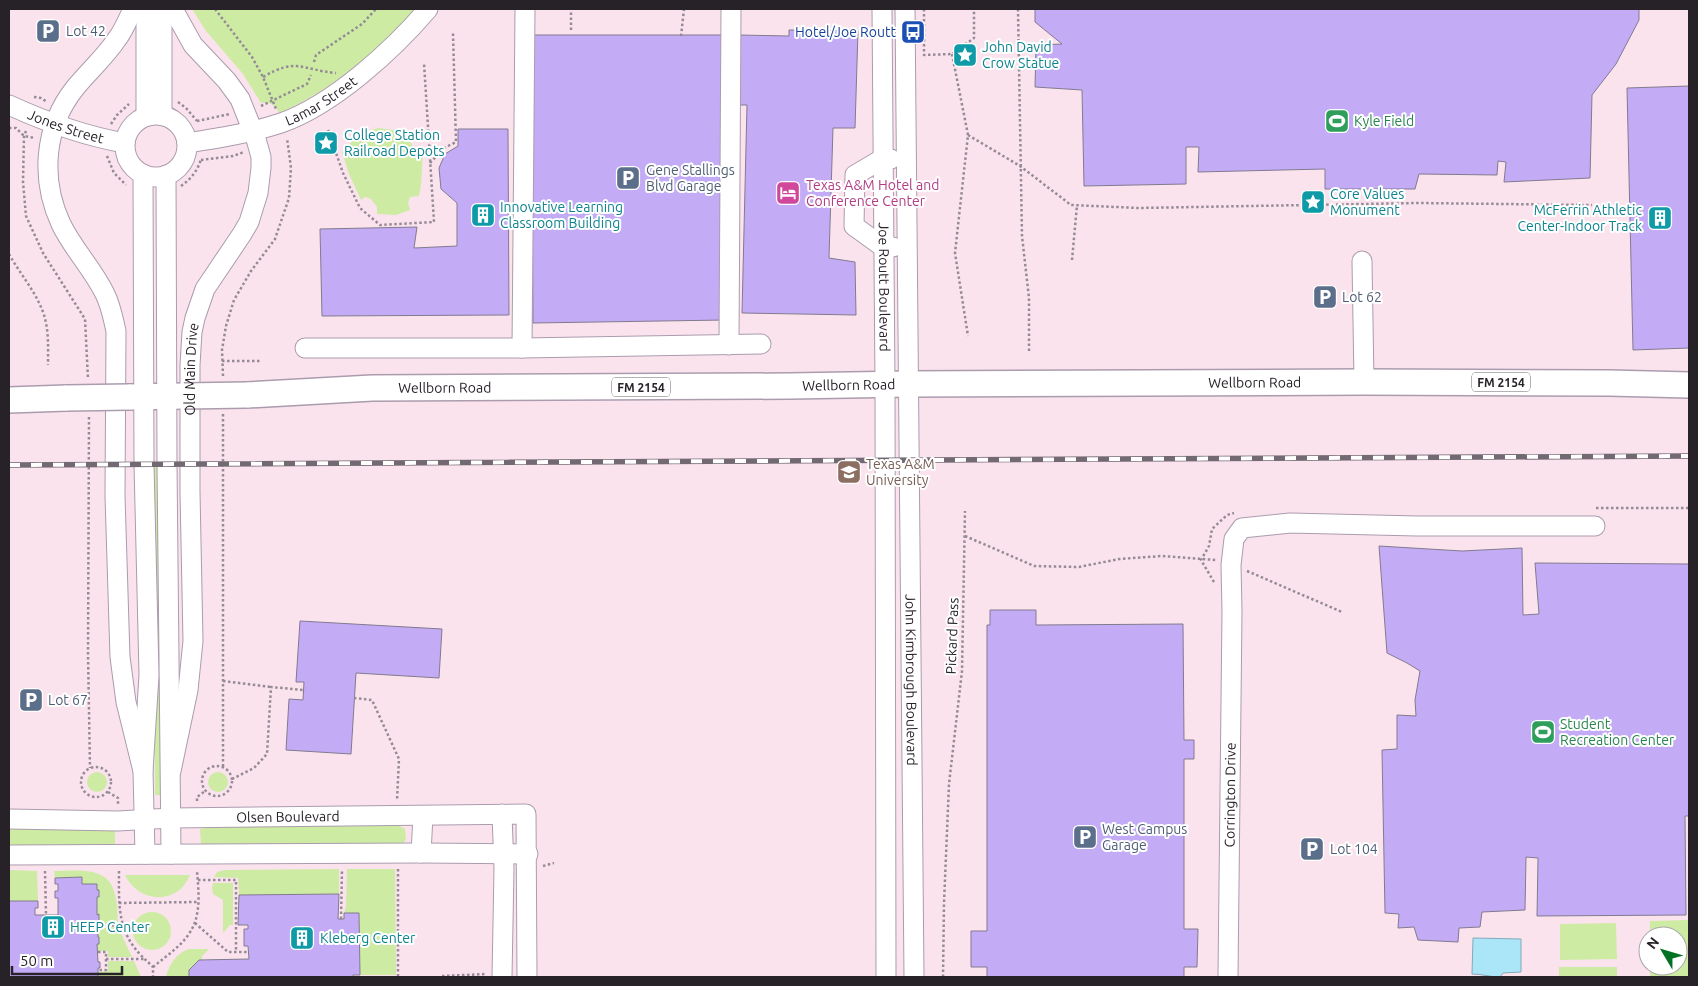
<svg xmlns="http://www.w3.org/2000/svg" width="1698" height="986" viewBox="0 0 1698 986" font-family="Ubuntu,sans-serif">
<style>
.education{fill:#fbe3ee;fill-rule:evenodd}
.green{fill:#cdeba2}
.water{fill:#abe5f8;stroke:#83aaba}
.building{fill:#c4abf6;stroke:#817b8e}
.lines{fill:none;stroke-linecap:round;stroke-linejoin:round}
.minor-casing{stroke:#aa9cad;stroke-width:21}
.major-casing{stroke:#aa9cad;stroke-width:28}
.path{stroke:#948b96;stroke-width:2.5;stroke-dasharray:2.5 2.5;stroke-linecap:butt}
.minor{stroke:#fff;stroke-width:19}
.major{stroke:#fff;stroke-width:25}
.rail-casing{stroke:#726973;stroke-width:5.5}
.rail{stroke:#fff;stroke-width:4;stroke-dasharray:11;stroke-linecap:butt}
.major-bridge-casing{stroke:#aa9cad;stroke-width:28;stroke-linecap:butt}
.major-bridge{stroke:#fff;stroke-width:25}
.labels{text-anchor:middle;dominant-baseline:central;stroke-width:4;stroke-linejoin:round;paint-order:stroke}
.shield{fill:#fff;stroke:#686468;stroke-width:1}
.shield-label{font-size:12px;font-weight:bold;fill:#272128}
.service-label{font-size:14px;fill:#4e5e75;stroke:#fff;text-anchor:start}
.transit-label{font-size:14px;fill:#164399;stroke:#fff;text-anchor:end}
.culture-label{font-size:14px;fill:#0d838f;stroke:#fff;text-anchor:start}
.street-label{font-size:14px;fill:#272128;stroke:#fff}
.leisure-label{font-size:14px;fill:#27864d;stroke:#fff;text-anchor:start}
.hotel-label{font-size:14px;fill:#b23c85;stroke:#fff;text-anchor:start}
.education-label{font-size:14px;fill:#785e54;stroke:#fff;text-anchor:start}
</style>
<rect width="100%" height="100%" fill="#fceffe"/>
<path class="education" d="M9 9H1689V977H9ZM1648 936H1678V966H1648Z"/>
<g class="green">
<path d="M192 9H415C375 52 333 90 279 113 276 105 269 101 261 103L243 74 206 31Z"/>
<path d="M378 128 400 131 405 134 416 151 423 153 421 184 419 196 410 197 408 203 410 210 396 215 377 214V207L371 199 365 197 361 200 349 174 342 152C353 139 362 133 378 128Z"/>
<path d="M150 467H160L161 795H155L154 624Z"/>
<circle cx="97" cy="782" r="10"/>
<circle cx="218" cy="782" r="10"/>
<path d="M398 825 405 829 406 839 403 844 201 845 200 829 211 827Z"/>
<path d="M9 827 84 828 115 831V844L94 847 9 848Z"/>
<path d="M339 869V894L239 895 238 878 214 877 217 872 225 870Z"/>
<path d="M347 869H395L396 975H360L359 913H344L346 907Z"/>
<path d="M9 870 37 871 38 901H9Z"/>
<path d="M54 871C81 871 112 865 116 900 118 908 117 916 118 923L97 924V921H99V915L97 914V897H99V891L97 890V884H82V877L55 878Z"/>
<path d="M125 875H190C178 906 138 903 125 875Z"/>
<path d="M213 883H233V925H230L223 933V900L213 894 212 888Z"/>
<circle cx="152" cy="931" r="19"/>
<path d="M1689 920V977H1650V966H1678V936H1650V921Z"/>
<path d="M1616 923 1617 959 1560 960V924Z"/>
<path d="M118 927 132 957H108V951H97V944L99 943 97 928Z"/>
<path d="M189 949H209L202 956V960H199L189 970V977H166C169 965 176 953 189 949Z"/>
<path d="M108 961H134L141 977H98V972L108 971Z"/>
<rect x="1559" y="967" width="58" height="10"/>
</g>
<path class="water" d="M1473 938 1521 939V972L1503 973 1500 977C1490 977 1482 974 1472 974Z"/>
<g class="building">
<path d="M1035 9H1639V20L1616 64 1592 95 1590 178 1504 182 1506 162 1498 161 1497 175 1419 174 1415 189H1325V169L1198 172 1199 147H1186V184L1084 186 1082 90 1035 87 1036 45 1062 44 1035 22Z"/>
<path d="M789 30 858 31 855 128H833L829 258 855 262 856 315 742 313 747 105H737L739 35 789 36Z"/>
<path d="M531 35H724L725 320 533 323Z"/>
<path d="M1689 86V348L1633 350 1627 88Z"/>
<path d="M458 129H508L509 315 322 316 320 229 417 227 414 248 457 246V203L441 189 439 168 445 154 458 146Z"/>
<path d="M1379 546 1462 551 1522 548 1523 615 1539 614 1535 563 1689 564V816H1685L1686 915 1537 916 1538 858 1526 857 1525 910 1482 912 1480 927 1459 928 1458 942 1418 940 1414 927 1398 928 1399 914 1385 913 1382 750 1397 749V715L1416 716 1415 700 1420 671 1407 663 1387 653Z"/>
<path d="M990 610H1036V625L1183 624 1184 740H1194V759H1184V929H1198L1197 967H1184V977H987V967H971V931H987V625H990Z"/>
<path d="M300 621 442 629 439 678 356 673 351 754 286 750 289 699 303 700 304 682H296Z"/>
<path d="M82 877V884H97V890H99V897H97V915L99 914V921H97L98 937H99V944H97L98 962H100V968H98V977H9V901H38V908H35V915H58V898H55V891H58V884H55V878Z"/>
<path d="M339 894 338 919H344V913H359L360 975H353V977H189V970L199 960 249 959 248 946H244V929H248V925H238L239 895Z"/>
</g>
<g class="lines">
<defs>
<g id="minor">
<path d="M133 9C128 19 124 30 117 39 105 57 89 71 75 88 44 127 40 179 61 224 73 249 93 269 105 294 111 306 113 318 116 331L115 496 120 657 126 702 143 771"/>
<path d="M146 9V116"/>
<path d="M162 9V115"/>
<path id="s1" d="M882 9 885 384 886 977"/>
<path id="s2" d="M905 9 914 977"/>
<path id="s3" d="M9 105C46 122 84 136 125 143"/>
<circle cx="156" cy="146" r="31"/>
<path id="s4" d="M187 143C219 138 251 133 281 123 333 105 393 50 428 9"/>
<path d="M891 159H882L855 175 854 226 883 247H893"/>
<path d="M143 174 144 464 149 675 143 771 145 854"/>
<path d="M166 175 167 464 171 854"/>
<path d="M1362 261 1364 382"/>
<path d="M729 345 731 9"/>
<path d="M305 348H522L761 344"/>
<path d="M522 348 525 9"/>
<path id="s5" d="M171 771 188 690 193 641 190 492V365L192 332 195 318 205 289 242 234 249 222 258 193 261 168V157L256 139 240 99 227 81 193 45 173 9"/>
<path d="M502 814 504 869 502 977"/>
<path id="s6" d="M9 819 118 821 171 818 526 814 527 977"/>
<path d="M421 853 423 816"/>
<path d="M9 855 421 853 528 854"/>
<path id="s7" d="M1228 977 1232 611 1231 565 1234 539 1242 528 1290 523 1417 526H1595"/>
</g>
<g id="major">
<path id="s8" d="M247 395 372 388 790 386 908 384 1364 382 1609 383 1689 385"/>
<path d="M129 397 184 396"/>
<path d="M9 400 67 398"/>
</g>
</defs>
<use href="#minor" class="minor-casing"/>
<use href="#major" class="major-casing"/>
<g class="path">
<path d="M215 9 252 57 263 77 276 109"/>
<path d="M924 9V55L952 54 974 38V9"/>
<path d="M1018 9 1022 236 1029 298V352"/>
<path d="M571 30V9"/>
<path d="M681 36 684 9"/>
<path d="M952 54 968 135 955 253 968 336"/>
<path d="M314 62 316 55 362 24 376 9"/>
<path d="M263 77C297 57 302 70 336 73"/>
<path d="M34 97 41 98 47 102"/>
<path d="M178 102 186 108 197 121"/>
<path d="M261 106 307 84 311 75"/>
<path d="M197 121 230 114"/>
<path d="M111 124 117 115 129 104"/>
<path d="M9 128H16L24 136 35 138"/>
<path d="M328 130 343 173 360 208 380 225 434 222 424 63"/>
<path d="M26 131 24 136 23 182 26 216 43 253 85 319 88 379"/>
<path d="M968 135 1020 166 1071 205 1139 208 1418 203 1592 205"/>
<path d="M107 156 114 173 126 185"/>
<path d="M201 160 233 156 244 152"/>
<path d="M430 163 444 148 456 142 453 33"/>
<path d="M181 186C191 179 198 170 201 159"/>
<path d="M9 254C20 274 37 293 44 315 49 331 48 348 48 365"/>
<path d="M1072 260 1077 205"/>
<path d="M222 361H260"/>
<path d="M223 376 222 350 226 326 234 300 251 271 275 239 289 198 291 168 287 138"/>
<path d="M223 414V767"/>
<path d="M89 417 88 654 90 768"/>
<path d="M1596 508H1689"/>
<path d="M965 536 1034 566 1079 567 1119 559 1162 556 1216 560"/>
<path d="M1247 571 1342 612"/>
<path d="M1214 582 1201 560 1209 546 1212 529 1227 515 1234 513"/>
<path d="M223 681 271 687"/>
<path d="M354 698 372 700 399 759 397 800"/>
<circle cx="217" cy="781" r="15"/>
<circle cx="96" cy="782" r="15"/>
<path d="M232 779 254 768 267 754 271 687 303 690"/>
<path d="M108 792 118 798V805"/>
<path d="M197 801V797L205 791"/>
<path d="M543 866 554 863"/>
<path d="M398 869V977"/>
<path d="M45 871 46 915"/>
<path d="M119 871C119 897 117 925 134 947 139 954 146 960 153 967V977"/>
<path d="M198 880H236V952"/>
<path d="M119 903 198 902"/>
<path d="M341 919 342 870"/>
<path d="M195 923 228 952H249"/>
<path d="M97 926 123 925"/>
<path d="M98 952H106V970H98"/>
<path d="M106 959H145"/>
<path d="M153 967C171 952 193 939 197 914 200 900 198 885 197 871"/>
<path d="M442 976 487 974"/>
<path d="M943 977 944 903 949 784 962 671 965 511"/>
</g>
<use href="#minor" class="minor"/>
<use href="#major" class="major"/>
<defs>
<path id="rail" d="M9 465 1689 456"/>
</defs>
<use href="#rail" class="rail-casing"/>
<use href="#rail" class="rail"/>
<defs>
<g id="major-bridge">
<path d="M184 396 247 395"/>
<path d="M67 398 129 397"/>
</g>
</defs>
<use href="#major-bridge" class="major-bridge-casing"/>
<use href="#major-bridge" class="major-bridge"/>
</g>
<defs>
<symbol id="parking-square" viewBox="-11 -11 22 22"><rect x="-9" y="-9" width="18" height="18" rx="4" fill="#5c6f8a" stroke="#fff"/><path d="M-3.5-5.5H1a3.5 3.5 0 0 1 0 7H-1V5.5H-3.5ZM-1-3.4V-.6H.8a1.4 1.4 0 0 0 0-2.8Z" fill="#fff"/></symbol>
<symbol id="bus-square" viewBox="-11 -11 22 22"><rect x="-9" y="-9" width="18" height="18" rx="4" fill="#1a4fb4" stroke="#fff"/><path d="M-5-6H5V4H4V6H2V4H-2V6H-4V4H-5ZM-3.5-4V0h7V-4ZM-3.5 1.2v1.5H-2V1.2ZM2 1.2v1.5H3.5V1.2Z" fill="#fff"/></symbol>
<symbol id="sight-square" viewBox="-11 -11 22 22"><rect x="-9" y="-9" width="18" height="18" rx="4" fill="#0f9aa8" stroke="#fff"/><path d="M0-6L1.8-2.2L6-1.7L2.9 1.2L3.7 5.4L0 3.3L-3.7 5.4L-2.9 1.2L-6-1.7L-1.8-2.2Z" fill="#fff"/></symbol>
<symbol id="stadium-square" viewBox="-11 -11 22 22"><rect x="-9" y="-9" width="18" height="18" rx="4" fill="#2e9e5b" stroke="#fff"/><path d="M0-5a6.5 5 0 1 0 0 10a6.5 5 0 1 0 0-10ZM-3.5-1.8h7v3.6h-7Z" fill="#fff"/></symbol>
<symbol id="hotel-square" viewBox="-11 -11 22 22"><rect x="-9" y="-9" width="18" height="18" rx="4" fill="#d1479c" stroke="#fff"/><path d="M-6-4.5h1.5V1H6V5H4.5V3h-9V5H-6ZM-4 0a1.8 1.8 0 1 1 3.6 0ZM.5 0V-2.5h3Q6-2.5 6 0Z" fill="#fff"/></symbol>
<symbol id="building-square" viewBox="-11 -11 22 22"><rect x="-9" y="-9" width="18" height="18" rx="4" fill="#0f9aa8" stroke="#fff"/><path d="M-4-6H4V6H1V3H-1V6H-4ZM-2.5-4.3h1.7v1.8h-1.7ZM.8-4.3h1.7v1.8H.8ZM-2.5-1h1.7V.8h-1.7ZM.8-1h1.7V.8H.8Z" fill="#fff"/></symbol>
<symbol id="university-square" viewBox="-11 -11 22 22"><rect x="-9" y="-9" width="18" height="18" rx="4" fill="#8d6e63" stroke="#fff"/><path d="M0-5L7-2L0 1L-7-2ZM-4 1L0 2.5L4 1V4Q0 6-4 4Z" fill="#fff"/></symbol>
</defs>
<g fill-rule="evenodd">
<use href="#parking-square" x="34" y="17" width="28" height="28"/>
<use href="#bus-square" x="899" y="18" width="28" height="28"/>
<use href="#sight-square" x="951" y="41" width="28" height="28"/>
<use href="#stadium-square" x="1323" y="107" width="28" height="28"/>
<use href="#sight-square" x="312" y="129" width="28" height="28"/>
<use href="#parking-square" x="614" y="164" width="28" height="28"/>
<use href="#hotel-square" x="774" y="179" width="28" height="28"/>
<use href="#sight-square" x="1299" y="188" width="28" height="28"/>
<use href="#building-square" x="469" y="201" width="28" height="28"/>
<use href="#building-square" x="1646" y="204" width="28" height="28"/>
<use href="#parking-square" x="1311" y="283" width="28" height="28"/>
<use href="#university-square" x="835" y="458" width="28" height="28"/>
<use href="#parking-square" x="17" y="686" width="28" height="28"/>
<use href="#stadium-square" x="1529" y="718" width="28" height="28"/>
<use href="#parking-square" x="1071" y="823" width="28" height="28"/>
<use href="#parking-square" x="1298" y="835" width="28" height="28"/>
<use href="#building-square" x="39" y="913" width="28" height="28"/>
<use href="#building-square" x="288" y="924" width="28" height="28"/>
</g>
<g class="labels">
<g class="shield">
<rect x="1472" y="372.5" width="58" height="19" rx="4"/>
<rect x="612" y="377.5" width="58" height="19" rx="4"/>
</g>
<g class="shield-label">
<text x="1501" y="382">FM 2154</text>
<text x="641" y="387">FM 2154</text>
</g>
<g class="service-label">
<text x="66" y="31">Lot 42</text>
<text x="646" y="170">Gene Stallings<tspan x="646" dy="16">Blvd Garage</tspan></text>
<text x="1342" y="297">Lot 62</text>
<text x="48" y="700">Lot 67</text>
<text x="1102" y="829">West Campus<tspan x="1102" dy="16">Garage</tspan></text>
<text x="1330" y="849">Lot 104</text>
</g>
<g class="transit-label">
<text x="896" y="32">Hotel/Joe Routt</text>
</g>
<g class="culture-label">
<text x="982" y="47">John David<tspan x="982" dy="16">Crow Statue</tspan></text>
<text x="344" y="135">College Station<tspan x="344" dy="16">Railroad Depots</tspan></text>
<text x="1330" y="194">Core Values<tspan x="1330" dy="16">Monument</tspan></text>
<text x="500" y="207">Innovative Learning<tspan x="500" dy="16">Classroom Building</tspan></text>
<text x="1642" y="210" text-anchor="end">McFerrin Athletic<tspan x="1642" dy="16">Center-Indoor Track</tspan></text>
<text x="70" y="927">HEEP Center</text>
<text x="320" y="938">Kleberg Center</text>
</g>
<g class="street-label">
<text stroke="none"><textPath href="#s4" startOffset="142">Lamar Street</textPath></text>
<text stroke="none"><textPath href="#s3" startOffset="61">Jones Street</textPath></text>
<text stroke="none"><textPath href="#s1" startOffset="278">Joe Routt Boulevard</textPath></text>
<text stroke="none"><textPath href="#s5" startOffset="404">Old Main Drive</textPath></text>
<text stroke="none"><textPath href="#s8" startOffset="1008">Wellborn Road</textPath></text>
<text stroke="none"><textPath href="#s8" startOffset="602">Wellborn Road</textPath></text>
<text stroke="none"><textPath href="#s8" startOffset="198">Wellborn Road</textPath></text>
<text transform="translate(952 636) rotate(-88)">Pickard Pass</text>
<text stroke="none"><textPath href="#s2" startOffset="671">John Kimbrough Boulevard</textPath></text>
<text stroke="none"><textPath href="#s7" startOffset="182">Corrington Drive</textPath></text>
<text stroke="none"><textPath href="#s6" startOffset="279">Olsen Boulevard</textPath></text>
</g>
<g class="leisure-label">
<text x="1354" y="121">Kyle Field</text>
<text x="1560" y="724">Student<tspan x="1560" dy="16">Recreation Center</tspan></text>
</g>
<g class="hotel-label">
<text x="806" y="185">Texas A&amp;M Hotel and<tspan x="806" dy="16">Conference Center</tspan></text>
</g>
<g class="education-label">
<text x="866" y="464">Texas A&amp;M<tspan x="866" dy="16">University</tspan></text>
</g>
</g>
<rect width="1698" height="986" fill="none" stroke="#272128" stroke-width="20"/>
<g transform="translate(1663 951) rotate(308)"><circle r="24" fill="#ffffff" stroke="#a9a6a9"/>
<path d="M0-4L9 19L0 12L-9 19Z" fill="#017123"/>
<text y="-8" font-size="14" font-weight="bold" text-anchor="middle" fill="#272128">N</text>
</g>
<path d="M12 966v8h110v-8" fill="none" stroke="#272128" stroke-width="2.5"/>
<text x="20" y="966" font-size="15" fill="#272128" stroke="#ffffff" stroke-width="4" paint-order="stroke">50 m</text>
</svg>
